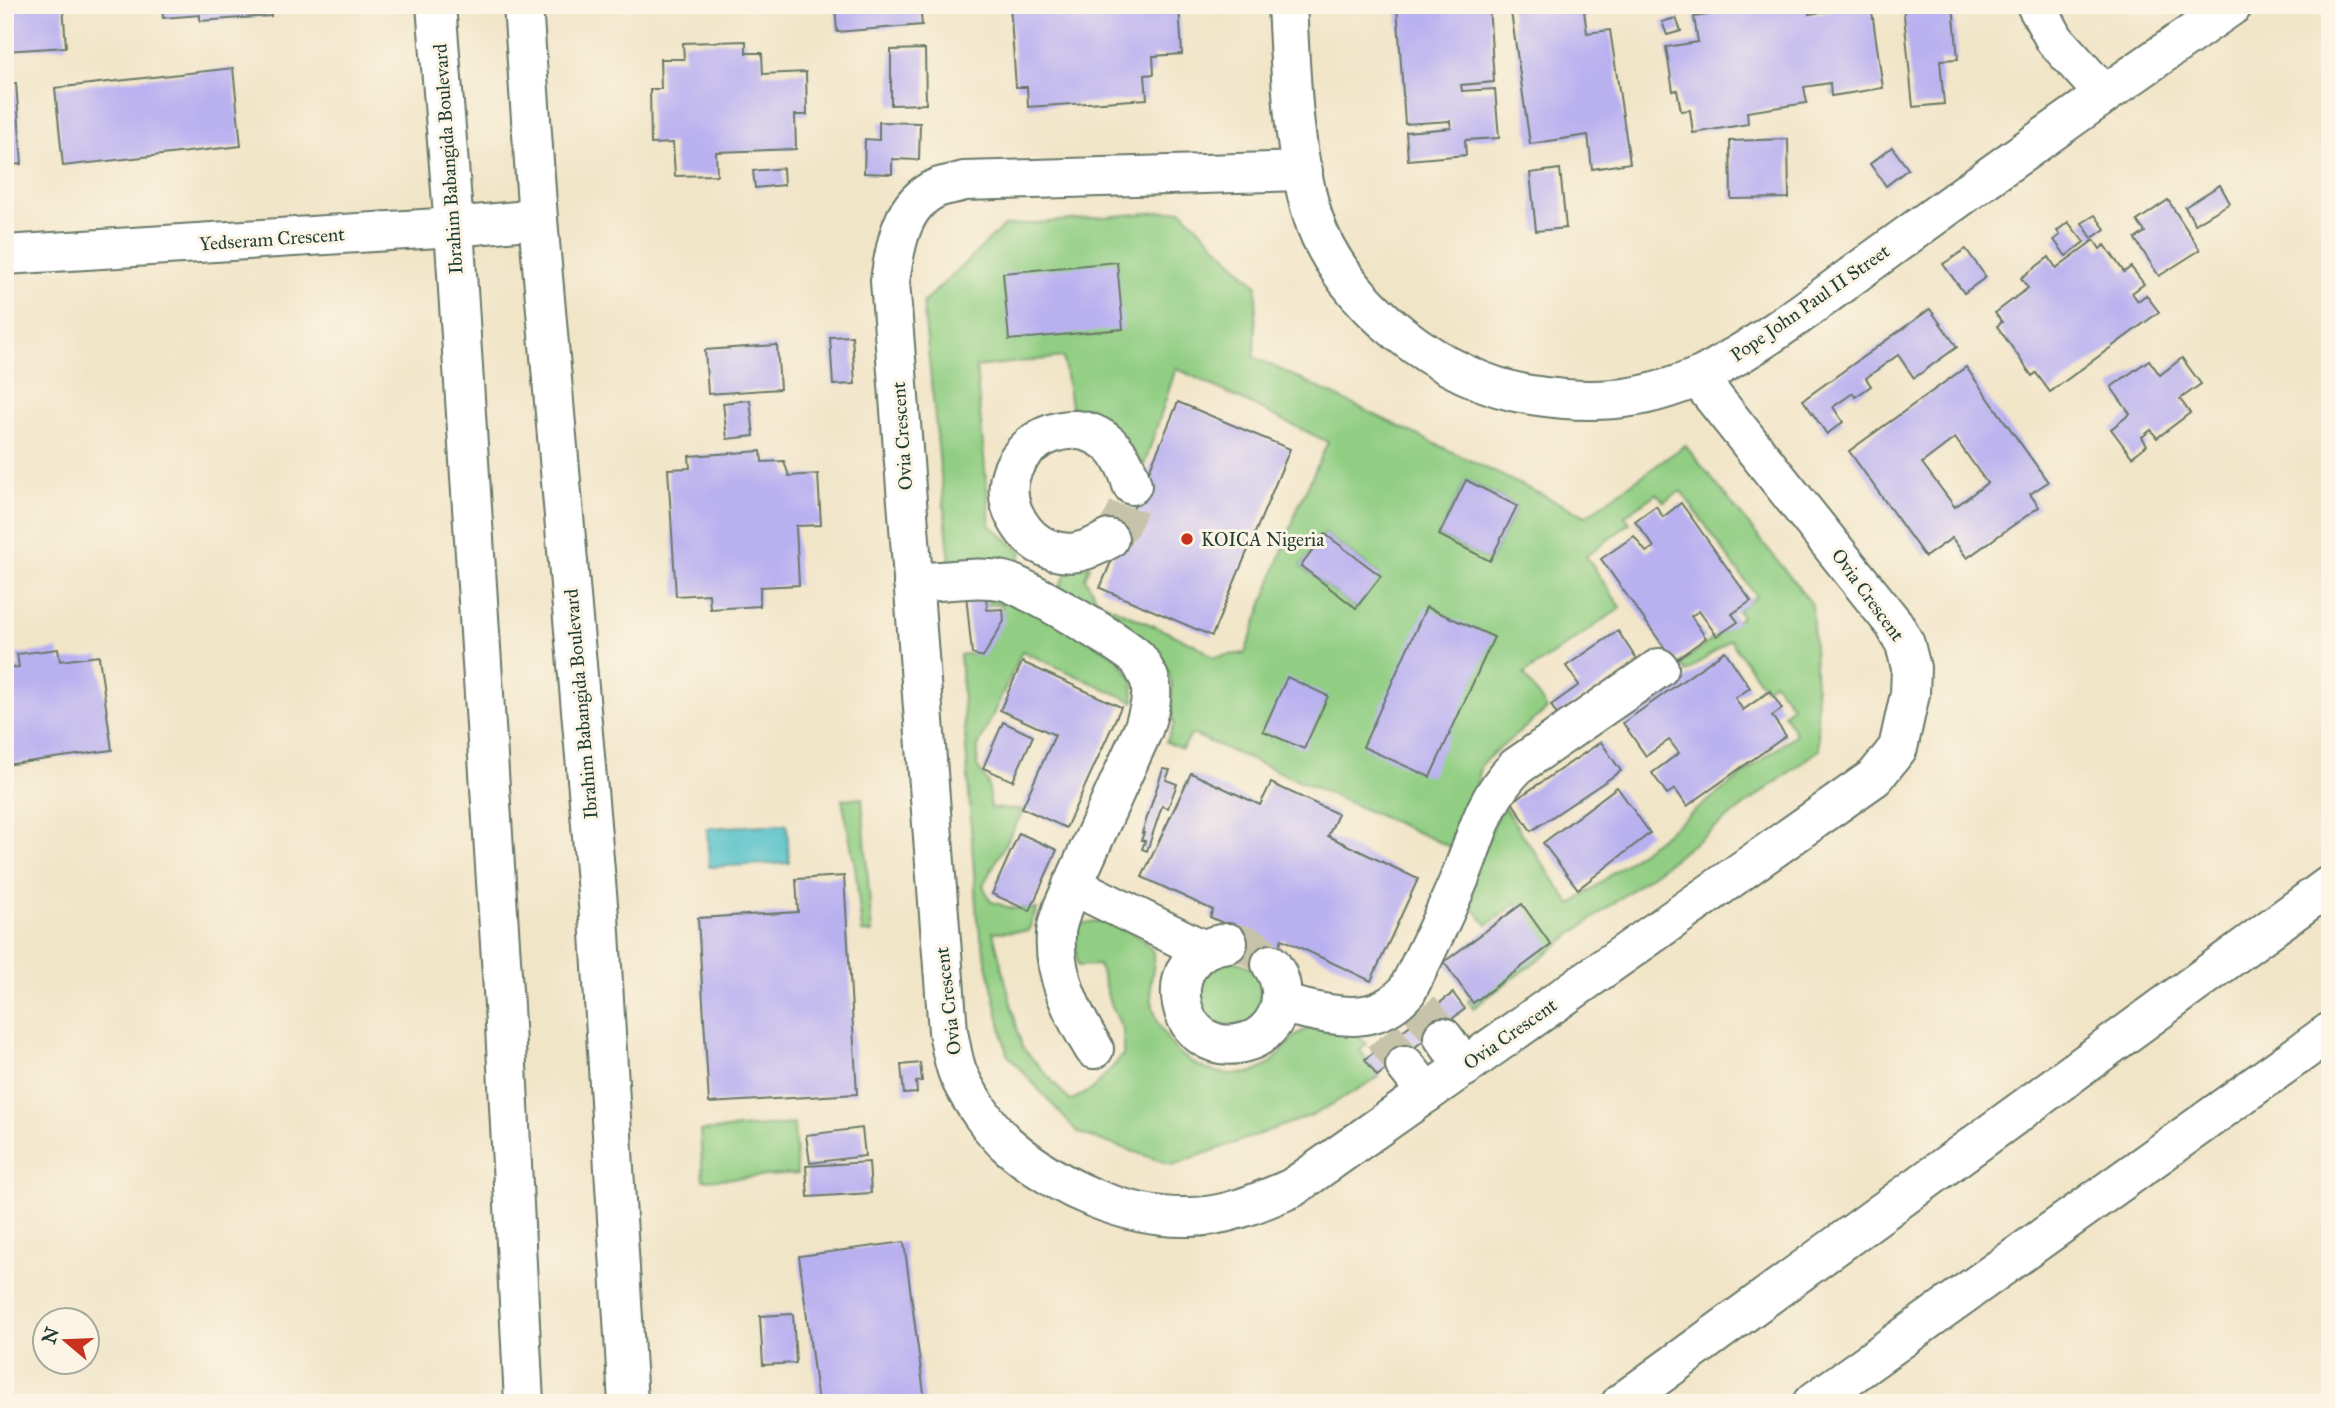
<svg xmlns="http://www.w3.org/2000/svg" width="2335" height="1408" viewBox="0 0 2335 1408" font-family="'IM FELL Great Primer',serif">
<style>
.green{fill:#91ce83;stroke:#58865c;stroke-width:2;fill-rule:evenodd}
.water{fill:#54c1c9;stroke:#3a7f7e;stroke-width:2}
.building{fill:#b9b0f0;fill-rule:evenodd}
.lines{fill:none;stroke-linecap:round;stroke-linejoin:round}
.minor-tunnel{stroke:#c7c3aa;stroke-width:38;stroke-dasharray:38 19;stroke-linecap:butt}
.minor-casing{stroke:#687868;stroke-width:42}
.major-casing{stroke:#687868;stroke-width:42}
.minor{stroke:#fff;stroke-width:38}
.major{stroke:#fff;stroke-width:38}
.poi-dot{fill:#c8321e;stroke:#fcf5e5;stroke-width:2.5}
.labels{text-anchor:middle;dominant-baseline:central;stroke-width:6;stroke-linejoin:round;paint-order:stroke}
.street-label{font-size:19px;fill:#1f3d34;stroke:#fcf5e5}
.poi-label{font-size:19px;fill:#1f3d34;stroke:#fcf5e5;text-anchor:start}
</style>
<rect width="100%" height="100%" fill="#fcf5e5"/>
<filter id="ink" filterUnits="userSpaceOnUse"><feTurbulence type="fractalNoise" baseFrequency=".0143" numOctaves="2"/><feDisplacementMap in="SourceGraphic" scale="14" xChannelSelector="R" yChannelSelector="G"/><feConvolveMatrix kernelMatrix="1 2 1 2 8 2 1 2 1" color-interpolation-filters="sRGB"/></filter>
<filter id="wash" filterUnits="userSpaceOnUse"><feTurbulence type="fractalNoise" baseFrequency=".00686" numOctaves="4" result="noise"/><feDisplacementMap in="SourceGraphic" scale="28" xChannelSelector="R" yChannelSelector="G"/><feGaussianBlur stdDeviation="1.57" result="paint"/><feColorMatrix in="noise" values="0 0 0 0 0 0 0 0 0 0 0 0 0 0 0 0 0 1.4 0 .05"/><feComposite in="paint" operator="in"/></filter>
<g filter="url(#wash)">
<rect width="100%" height="100%" fill="#f1e5c8"/>
<g class="green">
<path d="M1181 210 1257 286 1254 357 1586 516 1685 445 1812 604 1819 750 1473 1008 1468 1001 1546 943 1517 903 1487 925 1465 897 1502 804 1571 905 1796 734 1784 714 1792 706 1774 682 1765 689 1730 640 1687 672 1680 664 1742 617 1737 611 1756 596 1681 491 1664 502 1657 493 1625 516 1630 523 1586 556 1621 608 1524 674 1547 709 1481 764 1460 851 1192 734 1182 749 1166 742 1174 725 1171 708 1172 686 1167 668 1137 638 1058 589 1071 565 1090 566 1085 578 1098 601 1196 645 1214 657 1245 653 1299 505 1328 442 1176 368 1144 466 1107 421 1071 406 1063 357 976 367 990 525 1022 552 1014 571 950 562 923 303 1004 226ZM1466 480 1517 506 1490 561 1439 535ZM1325 534 1380 575 1356 608 1301 566Z"/>
<path d="M984 591H1005L1117 657 1133 679 1134 702 1022 651 978 747 977 766 988 783 991 808 1024 810 983 885 990 901 1010 908 1037 909 1028 931 993 932 1022 1047 1070 1101 1093 1089 1123 1055V1030L1109 1000 1099 965 1078 966 1072 927C1084 923 1096 919 1109 922 1122 924 1150 942 1154 955 1156 963 1151 973 1151 982 1149 1015 1167 1050 1197 1065 1219 1077 1253 1079 1273 1061 1283 1052 1293 1033 1308 1029 1315 1028 1327 1031 1334 1031 1352 1032 1354 1032 1367 1044L1360 1050 1379 1077 1315 1114 1173 1165 1078 1133 1007 1054 977 919 960 655 981 652 1003 616 1001 604 985 605Z"/>
<path d="M862 798 872 933 862 932 855 866 842 799Z"/>
<path d="M1227 960C1253 963 1270 979 1261 1006 1259 1012 1252 1019 1248 1024L1216 1026 1201 1012C1199 978 1194 975 1227 960Z"/>
<path d="M794 1124 797 1174 703 1180 700 1131Z"/>
</g>
<path class="water" d="M787 824 789 863 709 867 707 828Z"/>
<g id="blocks">
<g class="building">
<path d="M5 5H63L66 47 5 51Z"/>
<path d="M162 5H271V16L200 21V15L163 18Z"/>
<path d="M835 5H920L922 25 837 32Z"/>
<path d="M1010 5H1152V9L1179 6 1182 54 1153 56 1154 74 1145 75 1147 99 1028 107 1027 87H1016Z"/>
<path d="M1397 5H1489L1494 82 1461 85 1462 91 1495 89 1499 138 1465 140 1466 155 1408 160 1406 132 1451 128 1450 121 1405 124Z"/>
<path d="M1510 5H1607V8L1584 11 1587 33 1610 30 1630 163 1592 169 1588 135 1530 144Z"/>
<path d="M1776 5H1808L1809 14 1830 11 1829 5H1871L1883 88 1831 96 1830 83 1804 87 1807 103 1747 112 1748 124 1693 133 1690 110 1681 111 1677 90 1673 91 1666 47 1698 42 1694 17Z"/>
<path d="M1903 5H1953L1958 59 1940 60 1944 104 1913 107Z"/>
<path d="M1676 18 1681 31 1667 35 1662 22Z"/>
<path d="M746 41V53H762L763 74 806 72 807 115H795L796 149 716 152 717 175 675 176 673 143 651 144 650 89H661L660 59H684L683 43Z"/>
<path d="M925 49 926 104 891 105V50Z"/>
<path d="M233 68 241 146 63 166 55 88Z"/>
<path d="M16 83 22 164 5 165V84Z"/>
<path d="M879 122 920 123 919 160 892 159V174L864 173 865 139 879 140Z"/>
<path d="M1788 139 1789 198 1731 199 1730 141Z"/>
<path d="M1892 147 1908 169 1886 186 1870 164Z"/>
<path d="M783 168 784 185 755 188 753 171Z"/>
<path d="M1560 169 1566 228 1536 231 1530 173Z"/>
<path d="M2220 185 2230 203 2195 224 2185 207Z"/>
<path d="M2168 200 2200 250 2159 276 2135 239 2145 232 2137 221Z"/>
<path d="M2095 215 2105 229 2092 238 2082 223Z"/>
<path d="M2068 222 2084 242 2066 256 2054 240 2060 235 2057 231Z"/>
<path d="M2094 240 2100 249 2105 245 2124 272 2131 267 2144 284 2132 293 2138 301 2146 295 2159 312 2050 392 2036 373 2032 376 1997 326 2002 322 1995 313 2028 288 2021 278 2049 257 2056 268Z"/>
<path d="M1966 249 1986 277 1964 293 1943 264Z"/>
<path d="M1117 262 1123 329 1009 340 1003 273Z"/>
<path d="M1930 309 1957 347 1914 378 1898 355 1866 378 1871 386 1855 397 1853 393 1833 407 1843 422 1827 434 1803 400Z"/>
<path d="M852 336 855 384 833 385 830 337Z"/>
<path d="M777 345 780 389 708 394 705 350Z"/>
<path d="M2182 358 2201 384 2180 399 2190 413 2157 438 2151 430 2142 437 2147 445 2132 457 2111 429 2130 414 2111 387 2149 360 2160 375Z"/>
<path d="M1966 367 2048 482 2030 494 2039 507 1967 558 1952 538 1925 557 1849 451ZM1955 438 1987 483 1955 507 1922 463Z"/>
<path d="M750 400 754 436 727 439 723 403Z"/>
<path d="M1178 402 1290 449 1212 636 1100 588Z"/>
<path d="M761 451 762 462 784 461 789 476 818 474 821 525 796 526 799 585 760 587V606L710 609 709 594 676 596 668 469 690 468 689 456Z"/>
<path d="M1466 480 1517 506 1490 561 1439 535Z"/>
<path d="M1681 503 1751 601 1732 614 1738 622 1717 636 1699 611 1691 616 1706 638 1674 661 1601 559 1634 536 1646 552 1654 547 1635 521 1656 506 1663 517Z"/>
<path d="M1325 534 1381 576 1356 608 1301 566Z"/>
<path d="M966 594 986 596 987 610 1003 609 1004 621 983 657 972 654Z"/>
<path d="M1426 607 1494 637 1430 777 1363 747Z"/>
<path d="M1618 631 1637 660 1557 715 1551 705 1579 685 1566 666Z"/>
<path d="M58 649 60 661 99 656 112 750 5 765V669L19 667 17 654Z"/>
<path d="M1725 651 1750 688 1735 698 1743 710 1770 691 1782 709 1772 716 1786 736 1687 806 1675 789 1667 794 1652 773 1679 753 1669 740 1646 756 1623 723Z"/>
<path d="M1022 662 1121 707 1066 828 1022 808 1055 735 1000 710Z"/>
<path d="M1287 677 1328 696 1304 749 1263 731Z"/>
<path d="M1003 722 1033 736 1013 781 983 768Z"/>
<path d="M1601 742 1621 771 1531 831 1512 802Z"/>
<path d="M1163 769 1170 770 1166 780 1177 784 1168 808 1162 806 1147 851 1142 849 1145 841 1141 840 1144 833H1142Z"/>
<path d="M1191 773 1260 805 1271 783 1338 814 1328 836 1418 879 1371 981 1282 939 1278 949 1210 917 1213 910 1142 877Z"/>
<path d="M1617 787 1650 833 1578 889 1543 843Z"/>
<path d="M1019 833 1057 850 1030 911 992 894Z"/>
<path d="M844 876 857 1094 709 1103 698 918 798 912 796 879Z"/>
<path d="M1522 904 1551 945 1473 1003 1444 962Z"/>
<path d="M1453 993 1465 1009 1377 1076 1365 1059Z"/>
<path d="M920 1063 922 1081 916 1082 917 1093 904 1094 901 1065Z"/>
<path d="M862 1128 865 1156 810 1163 806 1135Z"/>
<path d="M869 1162 871 1193 808 1197 806 1166Z"/>
<path d="M904 1242 925 1401 818 1403 799 1256Z"/>
<path d="M793 1314 796 1363 763 1365 760 1316Z"/>
</g>
</g>
</g>
<g filter="url(#ink)">
<use href="#blocks" fill-opacity="0" stroke="#687868" stroke-width="2"/>
<g class="lines">
<g class="minor-tunnel">
<path d="M1109 539C1125 522 1130 508 1132 485"/>
<path d="M1228 943C1245 942 1261 950 1271 964"/>
<path d="M1420 1008 1443 1037"/>
<path d="M1383 1035 1405 1065"/>
</g>
<defs>
<g id="minor">
<path d="M436 5 454 227 504 1006 524 1403"/>
<path d="M523 5 538 219 599 916 628 1403"/>
<path d="M1287 5C1291 76 1292 149 1313 217 1340 303 1444 382 1531 395 1563 400 1600 402 1631 397 1652 394 1676 386 1696 378 1710 373 1723 363 1736 356 1786 327 1832 290 1879 256 1996 171 2114 87 2233 5"/>
<path d="M2036 5 2055 40 2104 94"/>
<path d="M1303 171 964 181C955 184 945 185 937 188 901 203 895 247 890 281L948 1031C951 1046 953 1064 960 1078 970 1099 992 1132 1010 1147 1058 1188 1126 1219 1190 1217 1226 1217 1259 1202 1292 1188L1875 777 1898 748 1910 694 1911 668 1905 644 1894 624 1698 378"/>
<path d="M5 255 454 227 538 219"/>
<path d="M1109 539C1085 553 1065 559 1039 544 1026 536 1019 525 1013 512 984 441 1105 383 1132 485"/>
<path d="M913 583C942 582 976 575 1004 581 1023 585 1125 645 1138 659 1142 664 1146 673 1149 678 1155 696 1148 713 1143 730L1063 907C1060 916 1056 926 1056 934 1053 975 1073 1015 1094 1049"/>
<path d="M1072 885 1204 950"/>
<path d="M1228 943C1153 950 1174 1063 1246 1042 1259 1039 1271 1028 1277 1015 1284 997 1283 980 1271 964"/>
<path d="M1281 1004C1327 1013 1372 1031 1407 991 1424 957 1441 922 1456 887 1476 843 1480 803 1516 767L1659 668"/>
<path d="M1443 1037 1465 1067"/>
<path d="M1405 1065 1427 1093"/>
</g>
<g id="major">
<path d="M1621 1403 2330 885"/>
<path d="M1812 1403 2330 1032"/>
</g>
</defs>
<use href="#minor" class="minor-casing"/>
<use href="#major" class="major-casing"/>
<use href="#minor" class="minor"/>
<use href="#major" class="major"/>
</g>
</g>
<circle class="poi-dot" cx="1187" cy="539" r="7"/>
<g class="labels">
<g class="street-label">
<text transform="translate(448 159) rotate(-94)">Ibrahim Babangida Boulevard</text>
<text transform="translate(272 239) rotate(-4)">Yedseram Crescent</text>
<text transform="translate(1810 303) rotate(-35)">Pope John Paul II Street</text>
<text transform="translate(902 436) rotate(-94)">Ovia Crescent</text>
<text transform="translate(1868 595) rotate(54)">Ovia Crescent</text>
<text transform="translate(581 704) rotate(-95)">Ibrahim Babangida Boulevard</text>
<text transform="translate(948 1001) rotate(-97)">Ovia Crescent</text>
<text transform="translate(1510 1034) rotate(-35)">Ovia Crescent</text>
</g>
<g class="poi-label">
<text x="1201" y="539">KOICA Nigeria</text>
</g>
</g>
<rect width="2335" height="1408" fill="none" stroke="#fcf5e5" stroke-width="28"/>
<g transform="translate(66 1341) rotate(289)"><circle r="33" fill="#fcf5e5" stroke="#a4ab9e" stroke-width="2"/>
<path d="M0-5L12 26L0 18L-12 26Z" fill="#c8321e"/>
<text y="-10" font-size="19" font-weight="bold" text-anchor="middle" fill="#1f3d34">N</text>
</g>
</svg>
